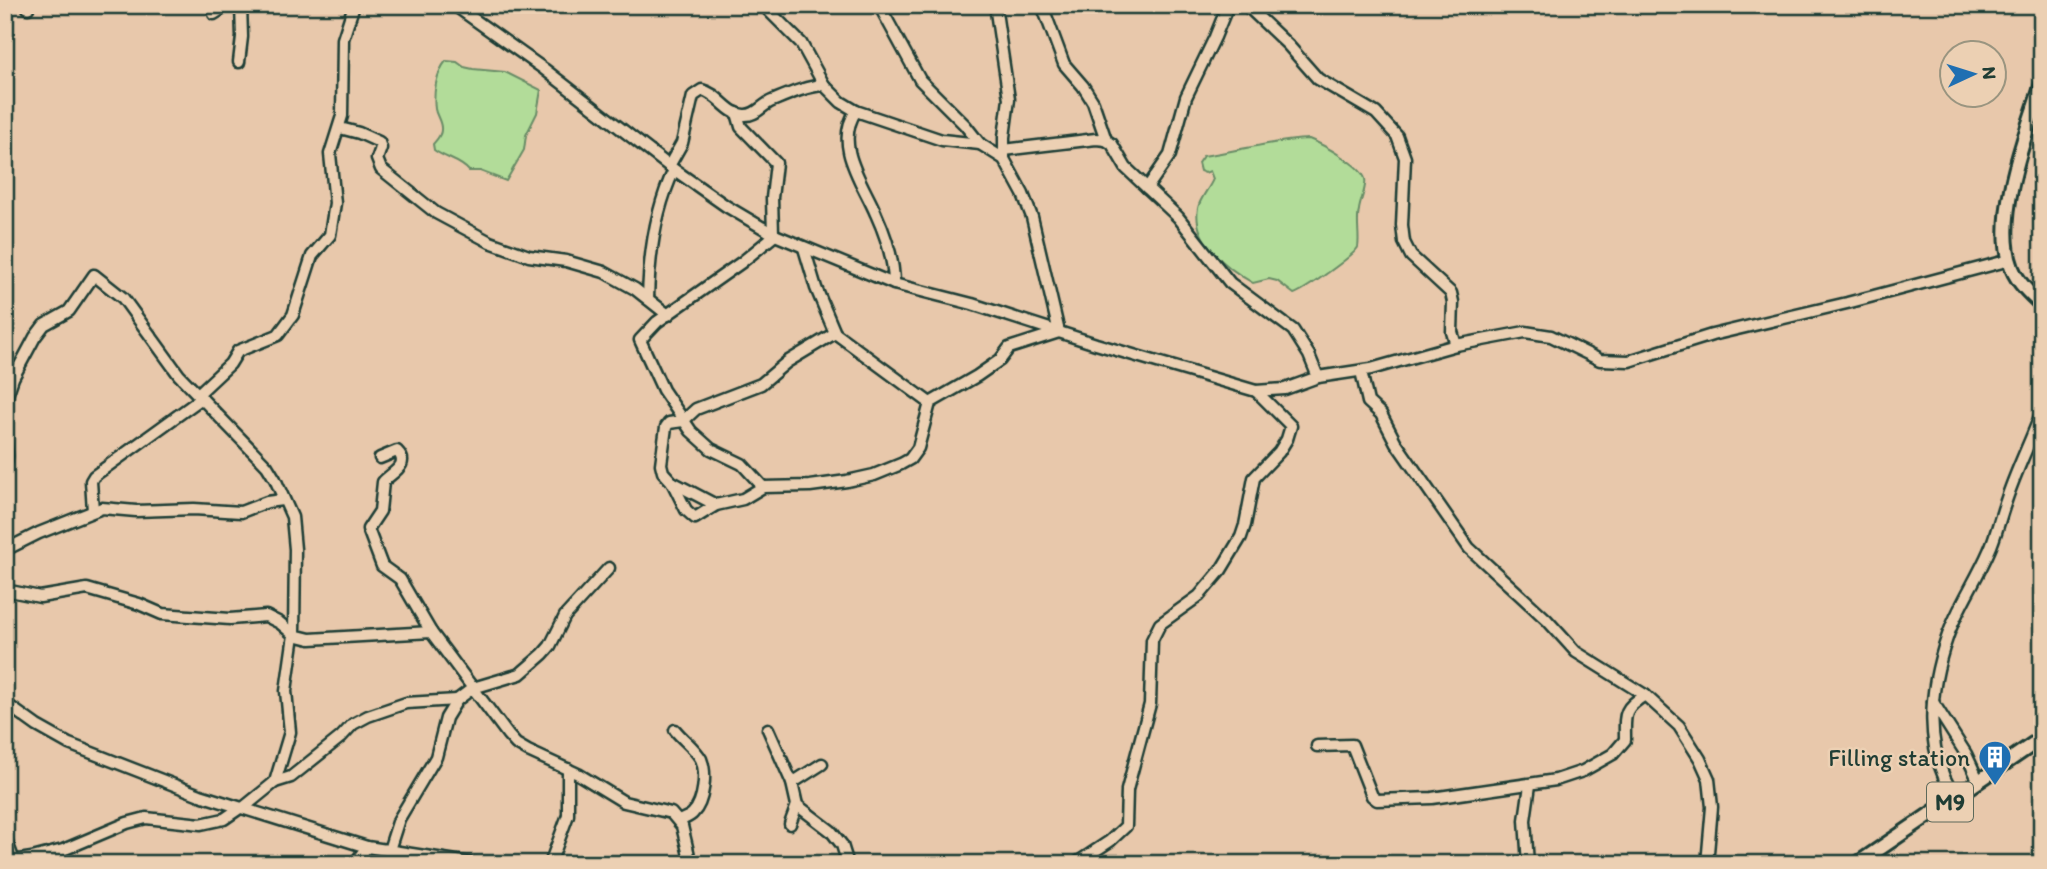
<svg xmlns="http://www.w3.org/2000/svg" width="2047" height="869" viewBox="0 0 2047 869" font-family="Itim,sans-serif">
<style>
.green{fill:#b2dc99;stroke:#688c66;stroke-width:2}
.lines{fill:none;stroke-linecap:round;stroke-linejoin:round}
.minor-casing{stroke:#1f3d34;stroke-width:15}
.major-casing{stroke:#1f3d34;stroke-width:18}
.minor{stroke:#ecd0b3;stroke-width:10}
.major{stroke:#ecd0b3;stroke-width:12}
.labels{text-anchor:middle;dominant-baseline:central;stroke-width:5;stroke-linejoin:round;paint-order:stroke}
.shield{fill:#ecd0b3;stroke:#5c695a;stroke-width:2}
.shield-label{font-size:23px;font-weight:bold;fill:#1f3d34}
.poi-label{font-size:24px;fill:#1f3d34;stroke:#ecd0b3;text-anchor:end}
</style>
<rect width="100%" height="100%" fill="#e8c8ab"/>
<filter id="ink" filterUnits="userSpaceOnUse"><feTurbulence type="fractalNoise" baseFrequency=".0143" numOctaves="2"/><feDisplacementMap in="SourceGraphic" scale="14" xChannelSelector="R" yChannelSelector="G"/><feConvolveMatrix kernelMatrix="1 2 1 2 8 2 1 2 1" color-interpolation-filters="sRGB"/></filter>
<g filter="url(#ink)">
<g class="green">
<path d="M446 61 457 62 464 67 473 69 505 72 541 90 537 113 526 135 524 150 506 181 480 171H469C460 160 446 159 434 150L433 144C437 139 441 136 441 130 442 122 436 116 435 109 433 93 436 73 446 61Z"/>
<path d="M1309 139C1322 144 1362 166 1365 179 1367 187 1360 201 1359 210 1356 222 1360 236 1358 247 1356 254 1304 291 1294 294L1277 281 1269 279 1253 283C1228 269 1192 242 1198 208 1200 198 1209 189 1213 179L1210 171 1205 173 1200 171 1198 163 1203 156C1239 151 1273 140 1309 139Z"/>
</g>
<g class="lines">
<defs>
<g id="minor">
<path d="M28 5V8"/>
<path d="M454 5 544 69 669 166 726 206 775 235 894 284 972 304 1096 344 1256 391 1285 389 1318 377 1371 369 1456 345 1525 332 1551 336 1600 360 1629 361 1712 335 1847 303 2010 260"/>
<path d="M763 5 801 43 824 85"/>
<path d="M995 5 1009 99 1004 137V159"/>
<path d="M1042 5 1064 64 1083 86 1093 102 1106 140 1112 144 1126 168 1178 217 1230 283 1293 330 1309 355 1318 377"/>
<path d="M1246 5 1288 45 1318 79 1376 113 1397 136 1405 158 1402 225 1404 242 1411 256 1451 293 1453 302 1452 332 1456 345"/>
<path d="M214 14 228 5"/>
<path d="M239 62 242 37 241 5"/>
<path d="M856 111C833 145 863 183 876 214 886 236 894 260 894 284"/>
<path d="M737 113 741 127 776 163 772 198 773 234"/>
<path d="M340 128 359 133 379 142 381 148 377 159 381 169 436 213 490 242 529 256 566 261 604 272 635 289 668 315"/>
<path d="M1004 150 1096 139 1106 140"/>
<path d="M669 166 682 143 693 96 702 90C719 94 727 114 744 115 756 116 762 105 772 101 789 94 807 86 824 85L841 102 856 111 942 140 980 144"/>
<path d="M1147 188 1170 155 1186 97 1215 37 1228 5"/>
<path d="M804 248 816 288 835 333 930 403 977 376 1000 360 1009 348 1059 332 1032 217 1023 194 1004 159 980 144 965 125 920 80 879 5"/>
<path d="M648 299C649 255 655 210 674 170"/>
<path d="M1361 371 1368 402 1381 414 1396 443 1469 548 1547 620 1576 652 1645 695 1679 726 1700 759 1709 779 1712 807 1707 864"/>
<path d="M198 394 230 364 238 351 278 335 293 315 312 256 330 235 335 203 330 154 342 116 343 39 354 5"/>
<path d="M5 401 13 378 35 337 44 325 69 311 94 275 123 298 179 375 267 466 275 479 292 517 295 549 294 635 286 691 290 732 275 782 243 808"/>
<path d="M5 434 7 456 5 471"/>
<path d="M380 458 397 451C411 465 392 472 383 482L380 511 368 529 382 566 400 579 431 632 508 735 516 744 528 751 578 774 624 802 671 813 682 826 691 864"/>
<path d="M672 482 686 510 695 518 716 505 743 499 763 487 810 486 847 481 874 475 901 464 910 459 918 448 930 403"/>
<path d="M763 487 742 464 711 449 691 431 663 390 640 340 657 322 742 262 775 235"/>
<path d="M716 505 672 482 663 472 661 464 666 427 669 423 683 421 696 409 761 384 787 362 835 333"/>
<path d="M93 511 91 481 94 476 202 398"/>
<path d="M5 550 39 533 102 508 136 511 194 509 241 512 267 502 282 500"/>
<path d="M5 590 40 597 87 589 139 604 162 614 230 619 266 616 280 623 294 635 310 639 431 632"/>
<path d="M1933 702 1966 754 1979 782"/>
<path d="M5 703 37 726 69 744 200 795 367 847 476 864"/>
<path d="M768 729 792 783"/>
<path d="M675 730C683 740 695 748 701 759 707 773 704 802 693 813 690 817 684 818 679 821"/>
<path d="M1317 746 1352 745 1372 796 1377 800 1432 798 1556 780 1583 771 1613 754 1625 740C1625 715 1622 709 1645 695"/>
<path d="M822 764 792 783 797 805 831 831 842 845 848 864"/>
<path d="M275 782 291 777 341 737 353 724 368 716 406 703 457 700"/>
<path d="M1956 798C1923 751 1929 690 1947 638 1957 608 1976 581 1989 551 1996 536 2000 517 2006 501 2016 470 2031 441 2042 411"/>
<path d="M790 824 797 805"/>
<path d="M5 837 14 861"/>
<path d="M389 850 399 819 436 757 446 718 457 700 473 688 520 674 543 654 550 646 565 616 609 568"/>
<path d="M5 862 32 858 63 850 127 823 146 818 201 824 224 819 240 808"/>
<path d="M354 864 367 847"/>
<path d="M550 864 568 815V769"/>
<path d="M1075 864 1110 841 1126 826 1127 790 1150 704 1152 640 1160 624 1199 596 1221 570 1241 537 1245 525 1254 478 1279 452 1287 439 1291 426 1256 391"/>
<path d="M1528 864 1525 820 1530 785"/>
</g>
<g id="major">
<path d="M2042 84C2026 133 1993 218 2012 268 2018 283 2030 294 2042 305"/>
<path d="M1857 864 2042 738"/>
</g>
</defs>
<use href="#minor" class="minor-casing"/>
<use href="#major" class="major-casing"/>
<use href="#minor" class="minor"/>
<use href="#major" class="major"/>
</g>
</g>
<defs>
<symbol id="building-pin" viewBox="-11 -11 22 30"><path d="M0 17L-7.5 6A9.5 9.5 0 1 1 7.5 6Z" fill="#1f6fb2" stroke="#ecd0b3"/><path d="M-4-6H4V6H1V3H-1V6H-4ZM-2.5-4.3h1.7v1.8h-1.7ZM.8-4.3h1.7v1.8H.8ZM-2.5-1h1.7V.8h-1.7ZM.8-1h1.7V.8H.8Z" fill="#fff"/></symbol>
</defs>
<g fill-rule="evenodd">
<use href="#building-pin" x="1976" y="738" width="38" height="52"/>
</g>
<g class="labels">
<rect class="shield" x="1927" y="782.5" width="46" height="39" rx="5"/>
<g class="shield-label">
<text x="1950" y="802">M9</text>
</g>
<g class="poi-label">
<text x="1970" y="757">Filling station</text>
</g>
</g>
<rect width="2047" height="869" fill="none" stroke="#ecd0b3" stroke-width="28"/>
<rect x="14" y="14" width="2019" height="841" fill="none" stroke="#1f3d34" stroke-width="2.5" filter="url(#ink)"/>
<g transform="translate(1973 74) rotate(86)"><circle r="33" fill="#ecd0b3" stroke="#9a9580" stroke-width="2"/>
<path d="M0-5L12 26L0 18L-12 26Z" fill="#1f6fb2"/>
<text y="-10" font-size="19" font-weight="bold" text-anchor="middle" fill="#1f3d34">N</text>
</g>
</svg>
